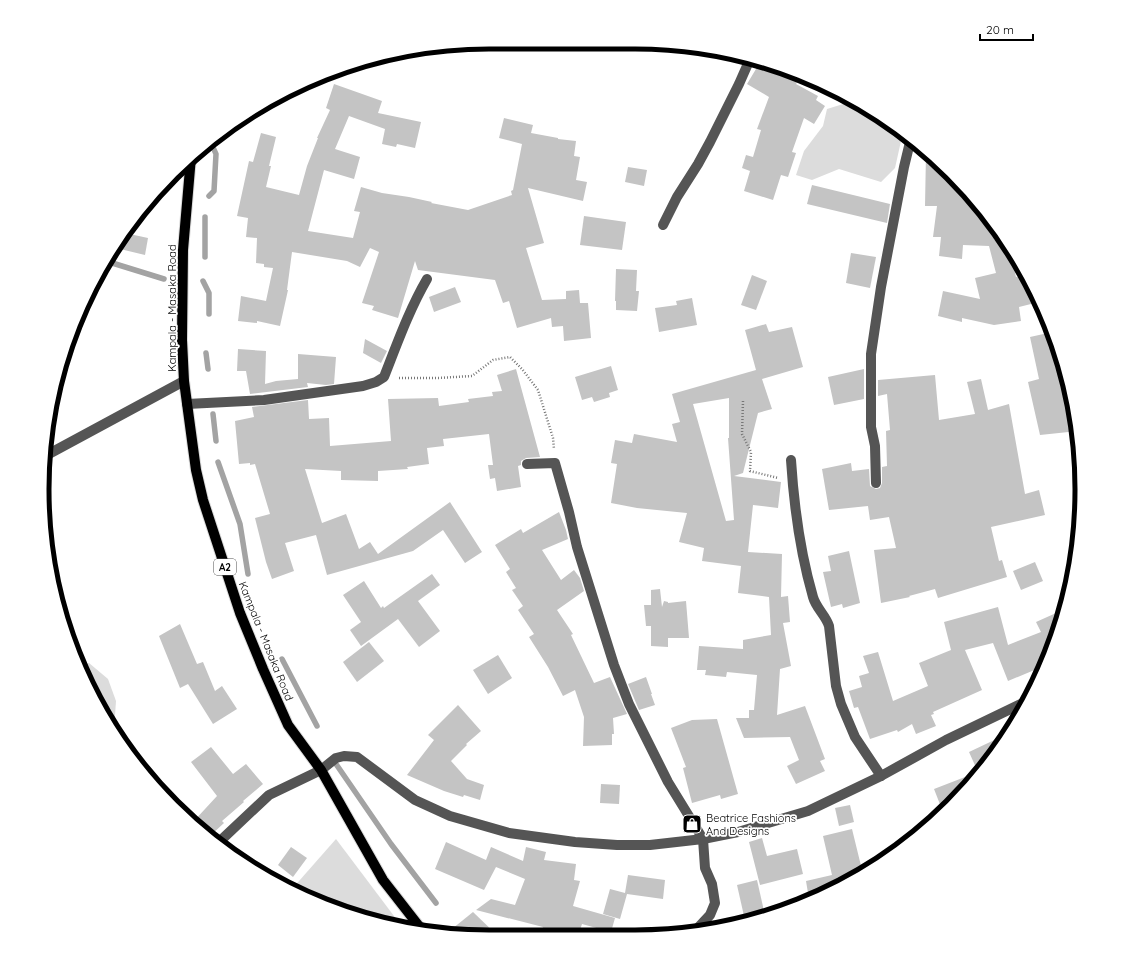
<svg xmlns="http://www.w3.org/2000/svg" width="1124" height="979" viewBox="0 0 1124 979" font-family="Quicksand,sans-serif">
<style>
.green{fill:#dcdcdc}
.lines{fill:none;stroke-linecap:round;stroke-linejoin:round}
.stream{stroke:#a3a3a3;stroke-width:5.5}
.building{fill:#c4c4c4;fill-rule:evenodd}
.major-casing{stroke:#dbdbdb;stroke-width:12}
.path{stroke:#777;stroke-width:2.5;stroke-dasharray:1 2;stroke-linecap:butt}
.minor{stroke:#555;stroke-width:10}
.major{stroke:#000;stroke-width:10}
.labels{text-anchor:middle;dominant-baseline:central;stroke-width:3.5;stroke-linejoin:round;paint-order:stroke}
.shield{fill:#fff;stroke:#4c4c4c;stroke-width:1}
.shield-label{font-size:10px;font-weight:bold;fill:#000}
.street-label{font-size:11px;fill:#000;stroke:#fff}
.poi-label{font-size:11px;fill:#000;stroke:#fff;text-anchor:start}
.rim{fill:none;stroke:#000;stroke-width:5}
</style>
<rect width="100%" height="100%" fill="#fff"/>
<g class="green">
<path d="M774 65 778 66 806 77 798 80Z"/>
<path d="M853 101 903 132 895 168 881 182 839 169 812 180 796 175 804 151 823 126 827 109Z"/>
<path d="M89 663 108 679 116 701 114 730 102 713 81 666Z"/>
<path d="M336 839 403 928 318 903 292 889Z"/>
</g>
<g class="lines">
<g class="stream">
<path d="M209 196 214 191 216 154 212 145"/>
<path d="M205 257V217"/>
<path d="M109 262 164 279"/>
<path d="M203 281 209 293V314"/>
<path d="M206 353 208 369"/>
<path d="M213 414 216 441"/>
<path d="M218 462 240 524 248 574"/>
<path d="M282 659 317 726"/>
<path d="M336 764 391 844 436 903"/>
</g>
</g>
<g class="building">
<path d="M759 64 771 71 774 67 798 81 796 84 818 96 816 100 825 106 814 124 804 118 792 152 796 153 788 177 781 175 773 200 744 191 750 171 742 168 746 155 753 157 761 130 757 129 769 97 747 84Z"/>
<path d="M334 84 382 101 378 113 421 122 415 148 397 144 396 147 382 144 385 129 349 116 335 149 360 157 354 179 324 170 308 231 353 238 360 212 354 211 361 187 382 193 409 197 432 202 431 203 468 210 512 195 511 191 513 190 522 144 499 138 504 118 533 125 531 133 558 138V139L576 141 574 156 580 157 576 180 587 182 583 201 528 188 544 243 526 248 542 300 566 299V291L579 290 580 303H588L591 338 564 341 563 326 552 327 551 318 517 328 509 301 503 303 495 280 418 270 415 261 398 318 372 310 374 306 362 303 379 252 370 248 360 267 347 261 292 252 287 290H288L280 326 257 321V323L238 321 241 296 266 301 273 268 264 267V264L256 263 257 238 246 237 248 218 237 216 249 161 253 162 261 133 276 137 269 166H271L266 187 299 195 307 166 318 138H317L330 110 326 108Z"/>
<path d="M926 153 971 195 980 207V216L987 217 994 227V240L1003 239 1009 248 1016 277 1026 274 1039 302 1019 307 1021 321 994 325 962 318V322L938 316 943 291 980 299 975 278 996 273 989 246 963 245 962 259 939 256 941 237H933L937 206H925Z"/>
<path d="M628 167 647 170 644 186 625 182Z"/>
<path d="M812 185 890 204 887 223 807 204Z"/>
<path d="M584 216 626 222 622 250 580 245Z"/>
<path d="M125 233 148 238 145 255 120 249 122 238Z"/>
<path d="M851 253 876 257 870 288 846 283Z"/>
<path d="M616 269 637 270 636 291H639L637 311 616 310V301H615Z"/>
<path d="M752 275 767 281 756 310 741 305Z"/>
<path d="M455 287 461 302 434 312 429 297Z"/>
<path d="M692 298 697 325 659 332 655 308 677 305 676 301Z"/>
<path d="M766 324 769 332 792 327 803 367 762 379 772 409 758 413 743 473 734 476 781 482 778 508 753 505 748 552 782 554 781 597 788 596 790 622 783 623 791 666 780 669 777 715 805 706 825 759 820 761 825 771 796 784 787 766 799 760 790 737 744 738 736 718H749V710H754L757 675 727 672 726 677 705 675 706 670H697L699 646 743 649V640L771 635 769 597 738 593 741 566 702 561 704 548 679 542 687 513 637 508 611 503 617 464 611 463 615 440 632 443 634 434 677 442 672 424 680 422 672 394 756 370 745 330ZM729 398V438H728L734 520 726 521 693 404Z"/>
<path d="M1048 333 1054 357 1061 356 1078 431 1040 435 1028 382 1039 379 1030 337Z"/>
<path d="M365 339 387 351 381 363 363 353Z"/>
<path d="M238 349 266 351 265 384 276 381 298 379V354L336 357 334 384 326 385 307 383 308 387 250 394 246 371H237Z"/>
<path d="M611 366 618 390 609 393 610 397 594 402 592 397 582 400 575 377Z"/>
<path d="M516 369 540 457 526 458 521 461V465L518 466 521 487 497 491 495 478 490 479 488 465H493L489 434 443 439 444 446 427 448 429 464 407 467 408 469 378 471V481L341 480V471L305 469 322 523 346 514 359 549 370 542 378 554 450 502 482 552 465 563 443 530 413 551 327 575 316 535 285 543 294 571 272 579 266 562 255 518 270 514 255 464 250 465V463L239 464 235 421 254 417 252 407 308 400 309 419 329 418 330 446 391 441 388 399 438 398 439 406 469 402 468 399 493 396 492 392 502 391 497 375Z"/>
<path d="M864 369V399L834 405 828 377Z"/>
<path d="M935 375 939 420 975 414 967 382 981 379 988 410 1009 404 1025 494 1039 490 1045 515 991 527 999 561 1002 560 1007 577 938 598 935 589 909 596 910 597 881 603 874 550 896 548 889 517 870 520 868 506 829 510 822 469 851 463 852 471 869 469 870 486 876 489 880 488 882 483V467L887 466 886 431 890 430 887 394 878 396V380Z"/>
<path d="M559 512 566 530 568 539 542 550 561 580 574 570 580 578 584 591 557 610 573 634 571 635 594 683 610 677 627 714 613 718 614 734H612V745L583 746 584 717 575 690 563 696 548 667 529 637 534 634 518 610 523 606 512 590 516 588 506 572 510 569 495 545 521 529 523 533Z"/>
<path d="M849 551 860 603 843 608 842 604 831 607 823 572 831 571 828 556Z"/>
<path d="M1035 562 1043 581 1021 590 1013 571Z"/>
<path d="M432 574 440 585 418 601 440 631 419 647 398 619 361 646 350 630 361 622 343 595 364 581 381 608 383 606 384 608Z"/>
<path d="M660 589 662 607 664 601 668 602V603L686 601 689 638H668V647L651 646V626H646L644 605H651V590Z"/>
<path d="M998 607 1008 645 1041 632 1036 622 1065 609 1044 666 1008 681 993 643 965 650 982 690 933 712 934 714 931 715 936 726 916 734 912 724 898 732 897 730 870 739 858 707 854 708 849 691 862 687 859 676 869 673 863 656 878 652 893 701 928 686 919 663 951 650 944 622Z"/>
<path d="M180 624 197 664 203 662 215 691 222 686 237 709 213 724 188 684 180 688 159 636Z"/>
<path d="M369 642 384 661 357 682 343 662Z"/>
<path d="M498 655 512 678 488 694 473 670Z"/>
<path d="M646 677 652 694H651L655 705 639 710 628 684Z"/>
<path d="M458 705 481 731 466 744 467 745 451 761 467 779 484 785 480 800 464 795 463 797 444 791 407 775 434 740 428 735Z"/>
<path d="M717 719 738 794 721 799 720 795 692 803 683 768 686 767 671 728 692 720Z"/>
<path d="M1007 734 989 762 943 812 934 789 978 772 969 752Z"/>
<path d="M211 747 233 774 246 764 263 784 243 801 244 802 222 821 224 823 210 836 193 822 217 796 191 762Z"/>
<path d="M601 784 620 785 619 804 600 803Z"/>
<path d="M850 805 854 822 839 826 835 808Z"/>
<path d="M852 829 863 874 858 877 809 899 806 881 832 875 823 836Z"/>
<path d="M762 838 767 856 797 849 803 874 760 885 749 842Z"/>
<path d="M446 842 486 860 491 847 523 861 526 847 546 852 544 860 576 864 574 880 580 881 573 906 615 918 611 932 582 924 578 936 539 937 543 927 476 910 491 899 515 905 525 879 496 867 484 890 435 869Z"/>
<path d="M291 847 307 858 293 877 278 865Z"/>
<path d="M628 875 665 880 663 899 627 894 620 919 603 914 610 889 625 893Z"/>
<path d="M757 880 764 911 744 916 737 885Z"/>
<path d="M473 912 499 937 447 933Z"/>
</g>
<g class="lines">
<defs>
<path id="major" d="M191 157 183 250 182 340 184 381 196 470 203 500 240 613 263 669 288 725 321 770 383 880 422 930"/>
</defs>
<use href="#major" class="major-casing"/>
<g class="path">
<path d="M399 378H438L472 376 493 360 510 357 522 369 538 390 553 438 554 449"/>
<path d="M743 401 742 434 751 452 750 471 778 478"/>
</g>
<g class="minor">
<path d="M663 225 677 197 698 164 710 142 739 84 750 59"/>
<path d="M187 404 264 400 363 386 376 382 384 377C397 344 409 310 427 279"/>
<path d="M45 456 184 381"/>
<path d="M791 460C794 507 800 552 813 597 816 608 826 616 829 626L836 686 841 704 855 737 881 776"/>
<path d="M527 464 555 463 569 512 577 547 614 665 629 704 668 782 703 839 705 868 712 884 715 903 710 915 696 930"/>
<path d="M876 483 875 446 871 427V354L881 287 904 167 911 138"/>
<path d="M218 843 269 795 321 770 336 758 344 756 357 757 415 800 450 816 509 833 575 842 617 845H650L703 839 738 832 808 811 881 776 946 740 1027 701"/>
</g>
<use href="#major" class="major"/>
</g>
<defs>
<symbol id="shop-square" viewBox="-11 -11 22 22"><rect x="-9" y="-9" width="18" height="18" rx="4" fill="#000" stroke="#fff"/><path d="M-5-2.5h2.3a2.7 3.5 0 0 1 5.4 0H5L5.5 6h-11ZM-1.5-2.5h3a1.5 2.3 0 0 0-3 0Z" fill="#fff"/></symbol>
</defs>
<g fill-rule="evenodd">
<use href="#shop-square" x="681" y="813" width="22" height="22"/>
</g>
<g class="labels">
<rect class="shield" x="214" y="559" width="22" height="16" rx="3"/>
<g class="shield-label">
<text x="225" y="567">A2</text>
</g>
<g class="street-label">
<text transform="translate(172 308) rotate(-90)">Kampala - Masaka Road</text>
<text transform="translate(266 641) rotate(68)">Kampala - Masaka Road</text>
</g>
<g class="poi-label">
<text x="706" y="818">Beatrice Fashions<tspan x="706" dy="13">And Designs</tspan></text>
</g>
</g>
<path d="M0 0H1124V979H0ZM489 49H635A440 440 0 0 1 1075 489V490A440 440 0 0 1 635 930H489A440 440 0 0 1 49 490V489A440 440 0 0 1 489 49Z" fill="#fff" fill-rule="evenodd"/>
<path class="rim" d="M489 49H635A440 440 0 0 1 1075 489V490A440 440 0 0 1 635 930H489A440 440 0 0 1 49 490V489A440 440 0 0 1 489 49Z"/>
<path d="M980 34v6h53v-6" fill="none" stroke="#000000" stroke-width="2"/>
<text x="986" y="34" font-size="12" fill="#000000" stroke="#ffffff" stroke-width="3" paint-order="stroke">20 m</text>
</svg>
